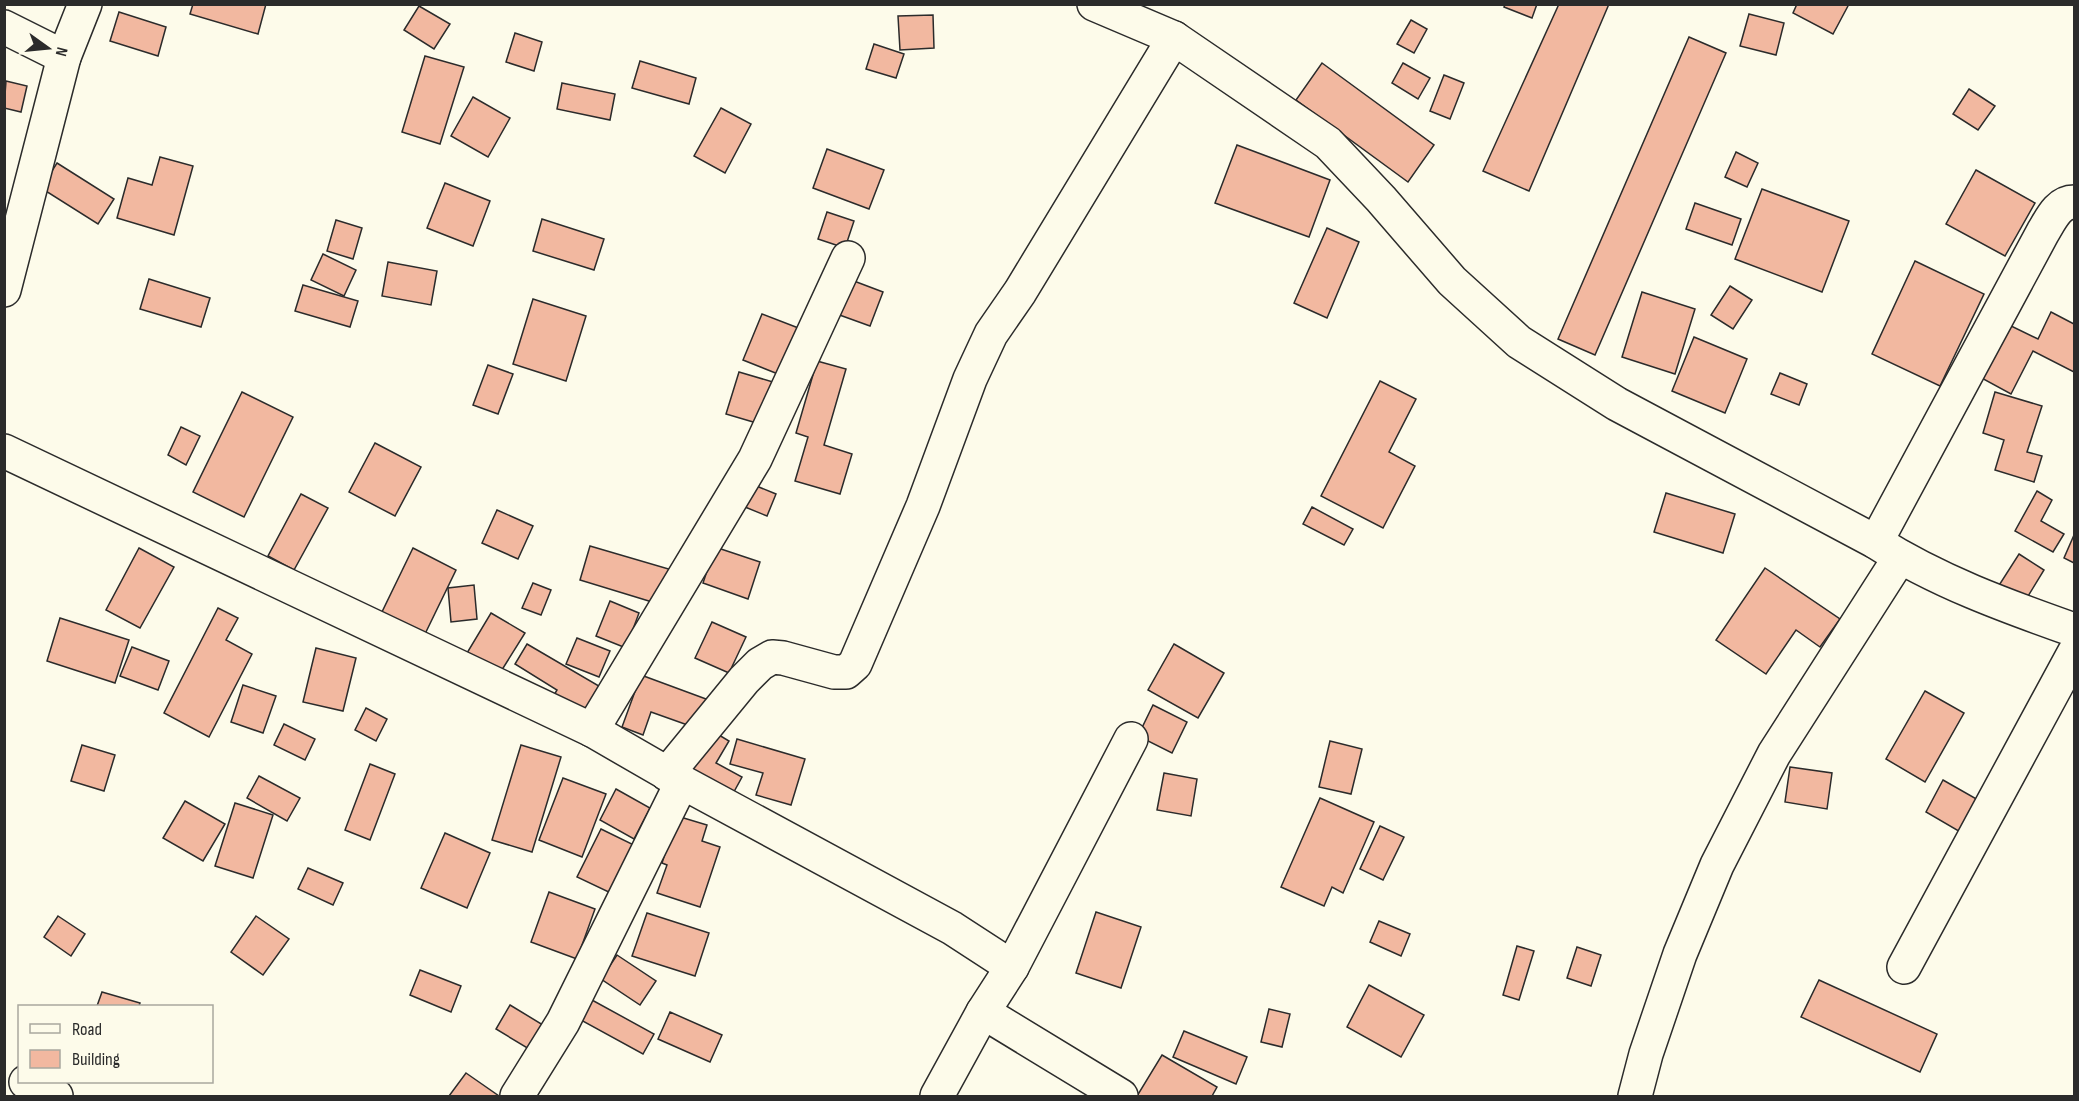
<svg xmlns="http://www.w3.org/2000/svg" width="2079" height="1101" viewBox="0 0 2079 1101" font-family="'Sofia Sans Condensed',sans-serif">
<style>
.building{fill:#f2b8a0;stroke:#2b2b2b;stroke-width:1.5}
.lines{fill:none;stroke-linecap:round;stroke-linejoin:round}
.minor-casing{stroke:#2b2b2b;stroke-width:36}
.minor{stroke:#fdfbea;stroke-width:33}
</style>
<rect width="100%" height="100%" fill="#fdfbea"/>
<g class="building">
<path d="M193 4H266L258 34 190 14Z"/>
<path d="M1505 4H1537L1532 18 1504 7Z"/>
<path d="M1559 4H1609L1529 191 1483 171Z"/>
<path d="M1797 4H1849L1833 34 1793 13Z"/>
<path d="M419 6 450 24 434 49 404 30Z"/>
<path d="M119 12 166 27 158 56 110 41Z"/>
<path d="M1749 14 1784 23 1776 55 1740 46Z"/>
<path d="M933 15 934 48 900 50 898 16Z"/>
<path d="M1411 20 1427 29 1414 53 1397 44Z"/>
<path d="M515 33 542 42 534 71 506 62Z"/>
<path d="M1689 37 1726 53 1595 355 1558 339Z"/>
<path d="M874 44 904 54 896 78 866 69Z"/>
<path d="M425 56 464 67 440 144 402 132Z"/>
<path d="M640 61 696 78 689 104 632 88Z"/>
<path d="M1322 63 1434 145 1408 182 1296 100Z"/>
<path d="M1403 63 1430 78 1418 99 1392 83Z"/>
<path d="M1444 75 1464 83 1450 119 1430 111Z"/>
<path d="M6 81 27 86 21 112 4 108Z"/>
<path d="M562 83 615 94 610 120 557 109Z"/>
<path d="M1969 89 1995 106 1978 130 1953 114Z"/>
<path d="M473 97 510 118 488 157 451 136Z"/>
<path d="M721 108 751 124 725 173 694 156Z"/>
<path d="M1237 145 1330 180 1309 237 1215 203Z"/>
<path d="M827 149 884 170 869 209 813 188Z"/>
<path d="M1736 152 1758 163 1747 187 1725 177Z"/>
<path d="M160 157 193 166 174 235 117 218 128 178 152 185Z"/>
<path d="M57 163 114 199 98 224 41 188Z"/>
<path d="M1976 170 2035 203 2005 256 1946 224Z"/>
<path d="M445 183 490 201 473 246 427 228Z"/>
<path d="M1762 189 1849 221 1822 292 1735 259Z"/>
<path d="M1695 203 1741 219 1732 245 1686 229Z"/>
<path d="M827 212 854 221 845 248 818 239Z"/>
<path d="M542 219 604 239 594 270 533 251Z"/>
<path d="M336 220 362 228 353 259 327 251Z"/>
<path d="M1327 228 1359 242 1327 318 1294 303Z"/>
<path d="M323 254 356 270 344 296 311 280Z"/>
<path d="M1915 261 1984 294 1940 386 1872 354Z"/>
<path d="M388 262 437 271 431 305 382 296Z"/>
<path d="M846 278 883 292 870 326 834 313Z"/>
<path d="M149 279 210 298 201 327 140 309Z"/>
<path d="M303 285 358 301 350 327 295 311Z"/>
<path d="M1730 286 1752 300 1733 329 1711 315Z"/>
<path d="M1642 292 1695 309 1675 374 1622 357Z"/>
<path d="M533 299 586 316 566 381 513 364Z"/>
<path d="M2051 312 2074 324V372L2033 351 2011 394 1976 375 2003 322 2038 339Z"/>
<path d="M762 314 801 329 783 376 743 360Z"/>
<path d="M1694 337 1747 359 1725 413 1672 391Z"/>
<path d="M817 361 846 369 824 445 852 454 840 494 795 481 808 437 796 433Z"/>
<path d="M488 365 513 374 498 414 473 405Z"/>
<path d="M739 372 773 382 760 424 726 414Z"/>
<path d="M1780 373 1807 384 1799 405 1771 394Z"/>
<path d="M1380 381 1416 399 1389 452 1415 466 1383 528 1321 496Z"/>
<path d="M242 392 293 417 244 517 193 492Z"/>
<path d="M1995 392 2042 406 2027 452 2042 456 2034 482 1995 470 2004 440 1983 433Z"/>
<path d="M181 427 200 436 186 465 168 455Z"/>
<path d="M375 443 421 467 395 516 349 492Z"/>
<path d="M754 485 776 494 767 516 745 507Z"/>
<path d="M2037 491 2052 500 2041 521 2064 534 2053 552 2015 531Z"/>
<path d="M1666 493 1735 514 1723 553 1654 532Z"/>
<path d="M301 494 328 508 294 570 268 556Z"/>
<path d="M1312 507 1353 529 1344 545 1303 524Z"/>
<path d="M497 510 533 526 518 559 482 543Z"/>
<path d="M2074 535V563L2064 558Z"/>
<path d="M590 546 672 570 662 605 580 580Z"/>
<path d="M715 547 760 562 748 599 703 583Z"/>
<path d="M139 548 174 567 140 628 106 610Z"/>
<path d="M413 548 456 570 424 636 381 614Z"/>
<path d="M2019 554 2044 570 2022 606 1996 590Z"/>
<path d="M1765 568 1840 619 1820 647 1796 630 1766 674 1716 640Z"/>
<path d="M533 583 551 590 541 615 522 608Z"/>
<path d="M474 585 477 619 451 622 448 588Z"/>
<path d="M610 601 639 613 626 648 596 636Z"/>
<path d="M218 608 238 618 226 640 252 654 209 737 164 713Z"/>
<path d="M491 613 525 633 500 673 467 653Z"/>
<path d="M60 618 129 640 115 683 47 661Z"/>
<path d="M712 622 746 637 729 673 695 658Z"/>
<path d="M577 638 610 651 599 677 566 664Z"/>
<path d="M527 644 604 689 584 723 550 702 557 690 515 664Z"/>
<path d="M1174 644 1224 673 1198 718 1148 690Z"/>
<path d="M132 647 169 661 158 690 120 676Z"/>
<path d="M316 648 356 658 343 711 303 702Z"/>
<path d="M641 675 706 699 696 728 651 712 643 735 622 727Z"/>
<path d="M243 685 276 696 263 733 231 722Z"/>
<path d="M1925 691 1964 713 1925 782 1886 759Z"/>
<path d="M1153 705 1187 722 1172 753 1138 736Z"/>
<path d="M366 708 387 719 376 741 355 730Z"/>
<path d="M284 724 315 739 305 760 274 745Z"/>
<path d="M714 732 729 741 716 763 742 777 730 799 689 775Z"/>
<path d="M737 739 805 759 791 805 756 795 763 773 730 764Z"/>
<path d="M1330 741 1362 749 1351 794 1319 787Z"/>
<path d="M82 745 115 755 104 791 71 781Z"/>
<path d="M521 745 561 757 532 852 492 840Z"/>
<path d="M370 764 395 774 370 840 345 830Z"/>
<path d="M1790 767 1832 773 1827 809 1785 802Z"/>
<path d="M1164 773 1197 779 1191 816 1157 810Z"/>
<path d="M259 776 300 798 287 821 247 798Z"/>
<path d="M563 778 606 794 582 857 539 840Z"/>
<path d="M1943 780 1980 801 1962 833 1926 812Z"/>
<path d="M616 789 650 808 634 839 600 820Z"/>
<path d="M1320 798 1374 822 1343 893 1332 887 1324 906 1281 887Z"/>
<path d="M185 801 225 824 203 861 163 838Z"/>
<path d="M235 803 273 815 253 878 215 866Z"/>
<path d="M677 816 707 825 702 841 720 847 700 907 657 893 667 865 662 863Z"/>
<path d="M1380 826 1404 837 1383 880 1360 869Z"/>
<path d="M601 829 638 847 615 895 577 877Z"/>
<path d="M445 833 490 853 467 908 421 888Z"/>
<path d="M308 868 343 883 333 905 298 889Z"/>
<path d="M549 892 595 909 577 959 531 942Z"/>
<path d="M1096 912 1141 927 1121 988 1076 973Z"/>
<path d="M647 913 709 933 695 976 632 956Z"/>
<path d="M58 916 85 934 71 956 44 937Z"/>
<path d="M256 916 289 939 263 975 231 952Z"/>
<path d="M1379 921 1410 934 1401 956 1370 942Z"/>
<path d="M1517 946 1534 951 1519 1000 1503 995Z"/>
<path d="M1577 947 1601 955 1591 986 1567 978Z"/>
<path d="M617 955 656 981 640 1005 601 979Z"/>
<path d="M420 970 461 986 451 1012 410 995Z"/>
<path d="M1819 980 1937 1034 1920 1072 1801 1017Z"/>
<path d="M1369 985 1424 1015 1401 1057 1347 1027Z"/>
<path d="M102 992 140 1003 139 1006H97Z"/>
<path d="M581 994 654 1034 643 1054 570 1014Z"/>
<path d="M510 1005 543 1025 529 1049 496 1029Z"/>
<path d="M1269 1009 1290 1014 1282 1047 1261 1042Z"/>
<path d="M670 1012 722 1035 710 1062 658 1039Z"/>
<path d="M1184 1031 1247 1057 1236 1084 1173 1057Z"/>
<path d="M1162 1055 1217 1087 1212 1096H1137Z"/>
<path d="M466 1073 499 1096H449Z"/>
</g>
<g class="lines">
<defs>
<g id="minor">
<path d="M1094 4 1174 38 1328 143 1381 199 1452 281 1519 342 1617 404 1876 542C1937 581 2006 606 2074 630"/>
<path d="M4 27 64 57 85 4"/>
<path d="M4 290 64 57"/>
<path d="M4 451 592 730 682 782 952 928 1012 967"/>
<path d="M1876 542 2043 232C2051 219 2058 202 2074 202"/>
<path d="M592 730 755 459 848 258"/>
<path d="M667 774 744 680 760 664 772 657 783 658 834 672H846L855 664 923 506 970 379 991 334 1020 292 1174 38"/>
<path d="M1904 967 2074 653"/>
<path d="M983 1012 1121 1096"/>
<path d="M26 1082 56 1096"/>
<path d="M517 1096 563 1022 682 782"/>
<path d="M937 1096 983 1012 1012 967 1131 739"/>
<path d="M1635 1096 1646 1054 1680 954 1717 865 1774 754 1900 557"/>
</g>
</defs>
<use href="#minor" class="minor-casing"/>
<use href="#minor" class="minor"/>
</g>
<rect width="2079" height="1101" fill="none" stroke="#2b2b2b" stroke-width="12"/>
<rect x="18" y="1005" width="195" height="78" fill="#fdfbea" stroke="#a9a89e" stroke-width="1.5"/>
<rect x="30" y="1024" width="30" height="9" fill="#fdfbea" stroke="#a9a89e" stroke-width="1.5"/>
<text x="72" y="1035" font-size="18" fill="#2b2b2b">Road</text>
<rect x="30" y="1050" width="30" height="18" fill="#f2b8a0" stroke="#a9a89e" stroke-width="1.5"/>
<text x="72" y="1065" font-size="18" fill="#2b2b2b">Building</text>
<g transform="translate(48 48) rotate(105)" stroke="#fdfbea" stroke-width="4.5" paint-order="stroke">
<path d="M0-4.5L10 22L0 15L-10 22Z" fill="#2b2b2b"/>
<text y="-9" font-size="16" font-weight="bold" text-anchor="middle" fill="#2b2b2b">N</text>
</g>
</svg>
